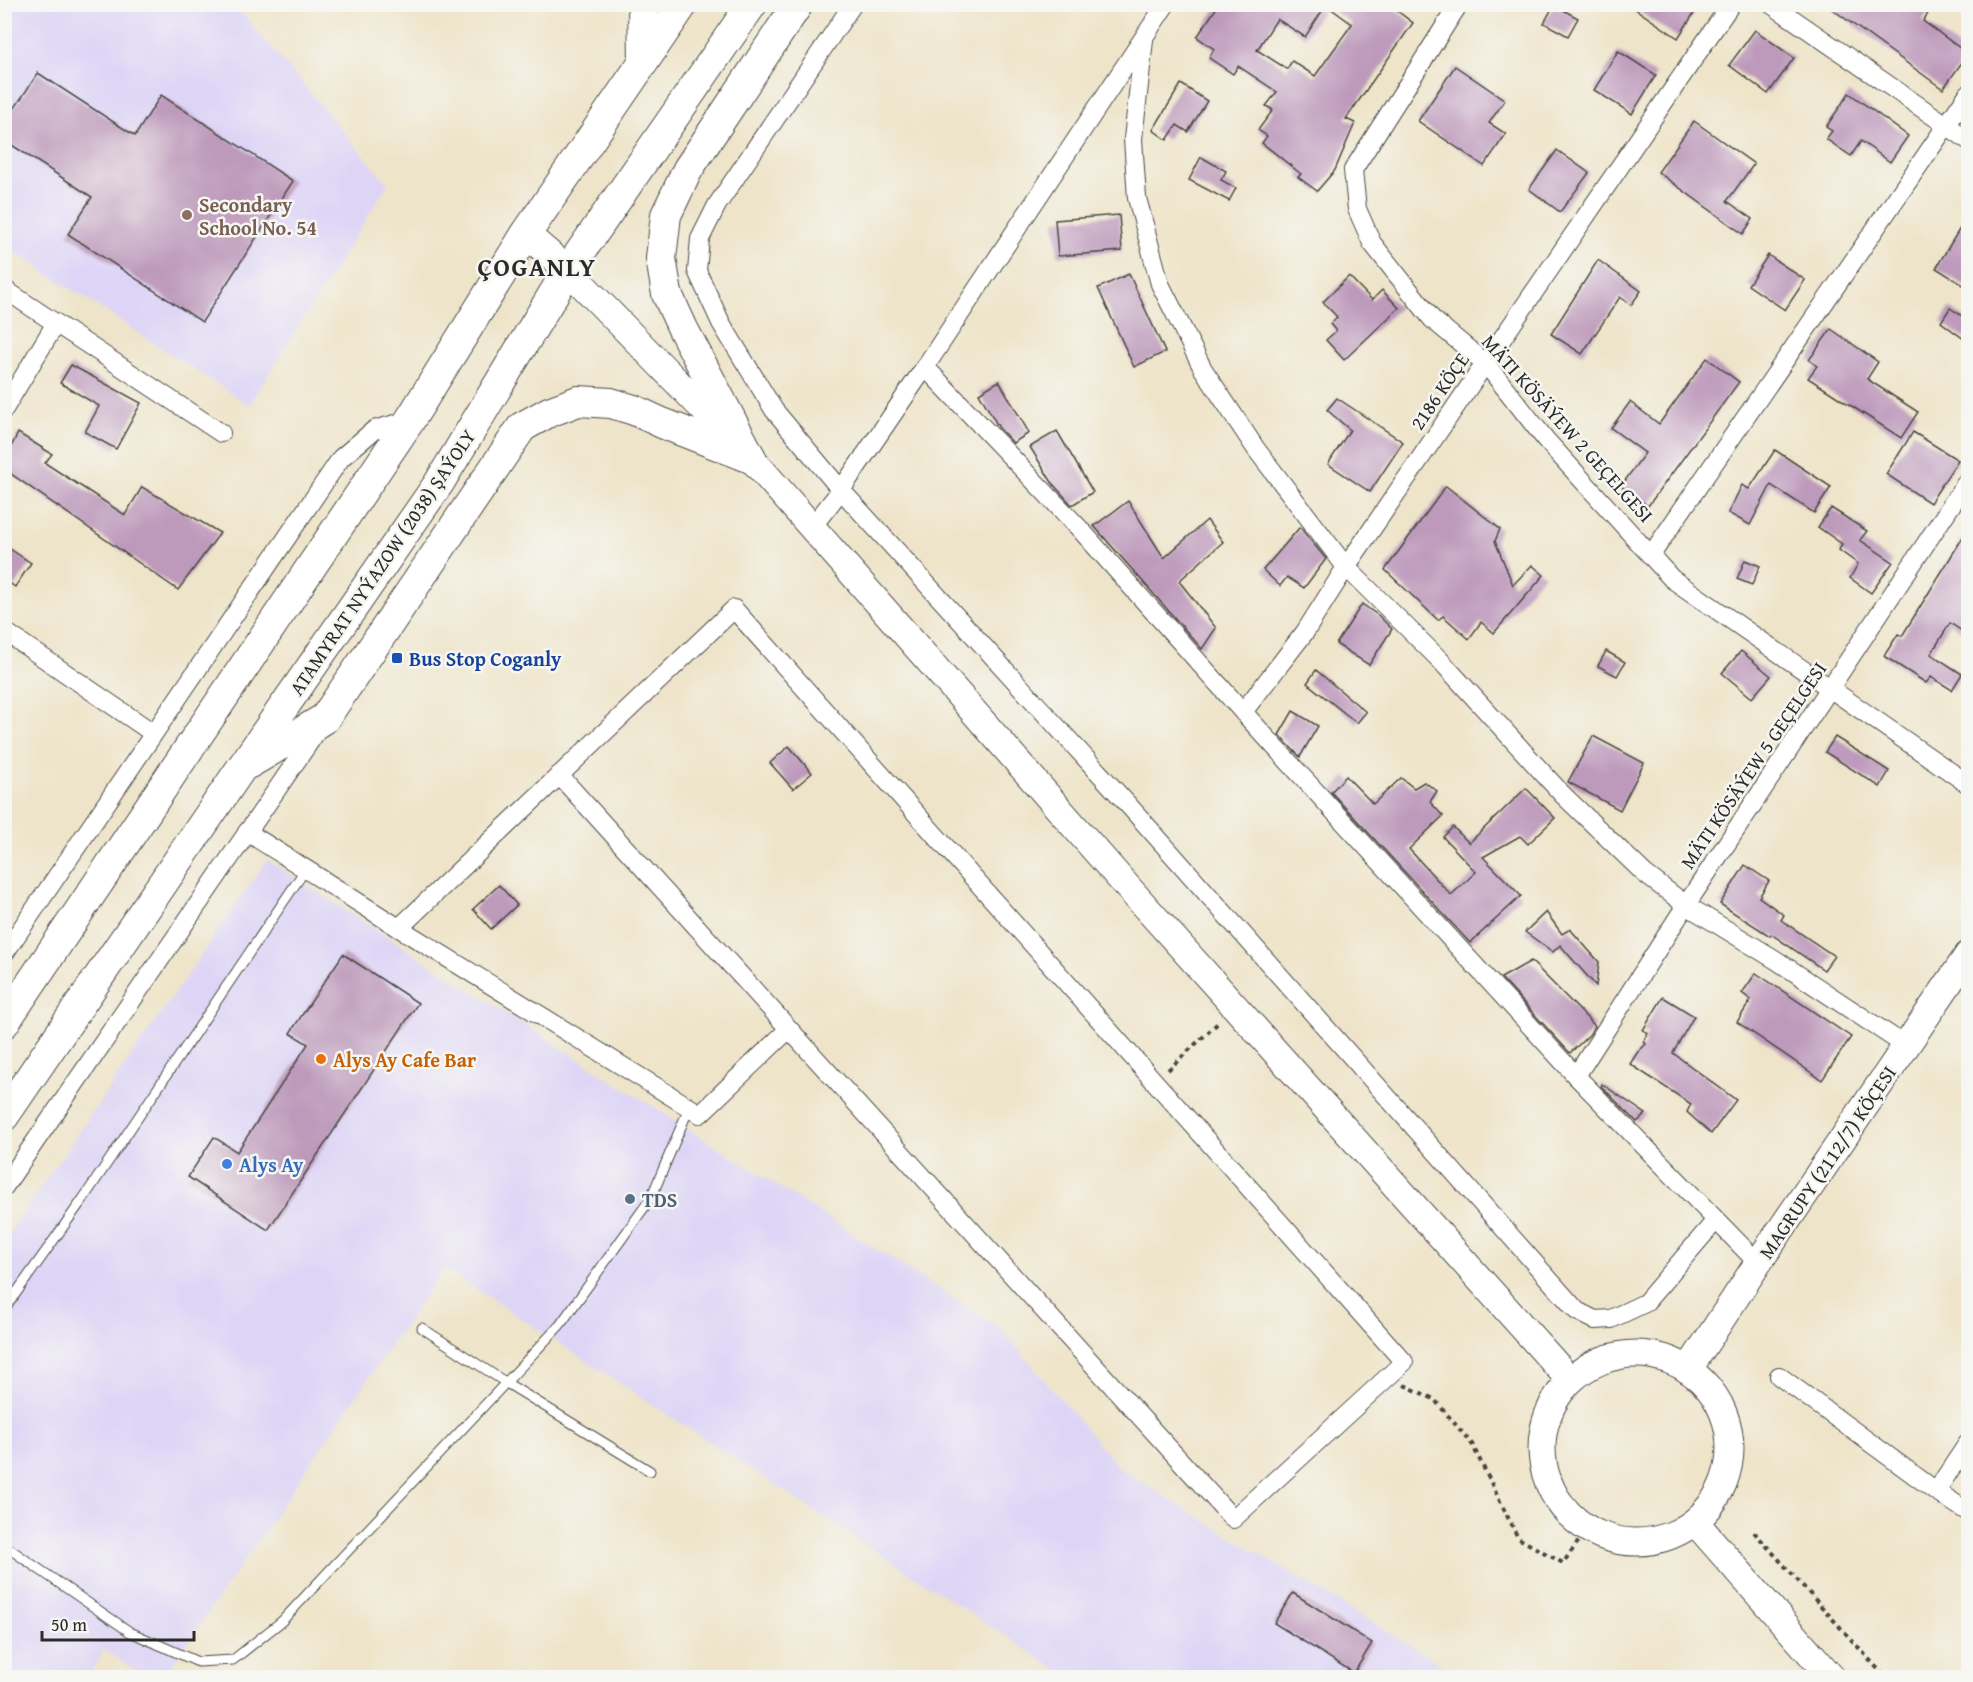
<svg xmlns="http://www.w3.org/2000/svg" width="1973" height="1682" viewBox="0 0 1973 1682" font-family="'Gentium Book Plus',serif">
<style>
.built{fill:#ded5f6}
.building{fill:#bd9abb;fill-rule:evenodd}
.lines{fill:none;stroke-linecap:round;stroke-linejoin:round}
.lane-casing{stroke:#484743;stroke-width:11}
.street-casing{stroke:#484743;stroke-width:20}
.secondary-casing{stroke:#484743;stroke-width:29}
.primary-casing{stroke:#484743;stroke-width:32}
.path{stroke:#484743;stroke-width:4;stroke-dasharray:4.5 4.5;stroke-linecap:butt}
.lane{stroke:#fff;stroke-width:9}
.street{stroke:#fff;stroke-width:18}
.secondary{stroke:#fff;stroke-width:27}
.primary{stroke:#fff;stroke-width:30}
.education-dot{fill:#8d6e63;stroke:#f6f6f2;stroke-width:2}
.transit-dot{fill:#1a4fb4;stroke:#f6f6f2;stroke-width:2}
.food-dot{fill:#e8710a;stroke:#f6f6f2;stroke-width:2}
.shop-dot{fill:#3f7fe0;stroke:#f6f6f2;stroke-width:2}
.service-dot{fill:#5c6f8a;stroke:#f6f6f2;stroke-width:2}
.labels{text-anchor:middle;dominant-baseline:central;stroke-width:5;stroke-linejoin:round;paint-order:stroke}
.education-label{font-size:20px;font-weight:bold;fill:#785e54;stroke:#f6f6f2;text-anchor:start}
.street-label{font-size:20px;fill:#2b2b2b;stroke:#f6f6f2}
.transit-label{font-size:20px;font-weight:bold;fill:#164399;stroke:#f6f6f2;text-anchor:start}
.food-label{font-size:20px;font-weight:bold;fill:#c56008;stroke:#f6f6f2;text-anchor:start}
.shop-label{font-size:20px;font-weight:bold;fill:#366cbe;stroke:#f6f6f2;text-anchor:start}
.service-label{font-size:20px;font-weight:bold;fill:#4e5e75;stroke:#f6f6f2;text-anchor:start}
.district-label{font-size:26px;font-weight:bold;letter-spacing:1.5px;fill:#2b2b2b;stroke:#f6f6f2}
</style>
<rect width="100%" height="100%" fill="#f6f6f2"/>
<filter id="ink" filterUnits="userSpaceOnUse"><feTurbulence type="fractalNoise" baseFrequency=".0167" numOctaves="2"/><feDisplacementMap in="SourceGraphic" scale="12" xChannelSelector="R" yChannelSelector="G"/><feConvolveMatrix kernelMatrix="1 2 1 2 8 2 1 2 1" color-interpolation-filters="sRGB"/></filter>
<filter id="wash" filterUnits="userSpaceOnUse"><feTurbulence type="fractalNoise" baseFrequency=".008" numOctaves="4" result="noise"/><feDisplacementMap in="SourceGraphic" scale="24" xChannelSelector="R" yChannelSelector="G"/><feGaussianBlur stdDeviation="1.35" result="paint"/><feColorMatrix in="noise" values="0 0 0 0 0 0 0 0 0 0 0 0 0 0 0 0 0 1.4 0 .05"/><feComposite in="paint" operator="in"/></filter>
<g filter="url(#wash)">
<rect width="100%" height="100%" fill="#eee4c9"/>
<g class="built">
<path d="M4 5H235L388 184 249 405 5 246Z"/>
<path d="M267 860 1000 1328 1121 1470 1462 1677H1068L444 1268 164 1677H145L105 1650 87 1677 5 1678V1239Z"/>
</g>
<g id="blocks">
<g class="building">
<path d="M1219 4H1388L1413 23 1346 119 1355 123 1335 170 1317 191 1298 177 1301 174 1262 143 1267 136 1258 130 1273 110 1266 106 1277 92 1238 66 1233 74 1209 58 1214 49 1197 37ZM1326 5 1352 24 1315 76 1292 61 1287 69 1257 50 1277 19 1305 37Z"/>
<path d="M1628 4H1700L1678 38Z"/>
<path d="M1825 4H1934L1923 21 1968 54 1943 89Z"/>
<path d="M1554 5 1578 18 1568 36 1544 23Z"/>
<path d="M1755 30 1794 58 1768 94 1729 65Z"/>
<path d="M1618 51 1656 75 1632 114 1594 90Z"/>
<path d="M1455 66 1505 100 1489 123 1506 134 1484 166 1418 121Z"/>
<path d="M38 73 135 136 161 95 293 181 202 322 68 234 92 197 4 140V124Z"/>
<path d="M1181 84 1207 101 1188 132 1177 125 1167 140 1153 130Z"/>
<path d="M1849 93 1908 136 1890 162 1861 141 1851 156 1826 139 1832 131 1826 127Z"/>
<path d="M1694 121 1754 164 1727 201 1753 219 1743 234 1658 172Z"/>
<path d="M1557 150 1589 173 1560 212 1529 189Z"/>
<path d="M1201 157 1226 171 1221 180 1236 188 1229 201 1189 180Z"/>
<path d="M1119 215 1122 251 1058 256 1055 220Z"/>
<path d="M1968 215V288L1936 268Z"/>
<path d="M1768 255 1805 280 1785 310 1748 285Z"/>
<path d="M1598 260 1641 291 1631 305 1620 297 1582 354 1551 334Z"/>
<path d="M1129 274 1165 352 1134 367 1098 288Z"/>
<path d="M1349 276 1372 300 1382 290 1399 308 1344 360 1326 340 1336 331 1330 324 1337 317 1323 302Z"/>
<path d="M1950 308 1968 320V342L1941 322Z"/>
<path d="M1831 329 1878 362 1867 379 1918 412 1901 438 1808 378 1817 366 1809 360Z"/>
<path d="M1707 358 1739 382 1648 506 1621 486 1645 453 1611 428 1630 402 1659 424Z"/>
<path d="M71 365 141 403 116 449 85 432 99 406 60 383Z"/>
<path d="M999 381 1029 433 1013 443 999 428 979 393Z"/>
<path d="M1337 398 1403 442 1370 492 1328 464 1350 430 1327 410Z"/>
<path d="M1057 431 1093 492 1072 505 1053 484 1030 447Z"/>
<path d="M1913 432 1958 460 1930 503 1886 474Z"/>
<path d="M18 433 52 454 45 463 125 515 142 487 220 533 178 590 4 469V461Z"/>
<path d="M1775 450 1831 487 1814 513 1771 485 1750 525 1728 513 1742 485 1749 489Z"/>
<path d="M1446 486 1500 529 1495 541 1513 585 1532 565 1544 575 1494 633 1481 622 1469 639 1443 616 1438 620 1385 570Z"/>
<path d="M1128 501 1164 558 1207 520 1223 542 1179 581 1216 628 1202 649 1094 526Z"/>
<path d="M1831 508 1867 531 1860 540 1893 562 1871 593 1850 578 1858 564 1839 550 1842 544 1818 527Z"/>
<path d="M1300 527 1326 559 1304 588 1287 577 1280 586 1263 570Z"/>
<path d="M1968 529V635L1950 623 1931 654 1962 674 1952 690 1931 677 1926 683 1884 656 1898 634 1902 636Z"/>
<path d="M4 545 31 563 15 587 4 579Z"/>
<path d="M1745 560 1760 566 1752 585 1737 579Z"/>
<path d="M1362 604 1379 616 1392 629 1369 665 1336 644Z"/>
<path d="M1606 651 1625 662 1617 676 1598 666Z"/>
<path d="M1741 651 1771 676 1752 698 1722 673Z"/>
<path d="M1316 670 1366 712 1357 723 1307 683Z"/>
<path d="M1293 711 1318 726 1300 757 1279 735Z"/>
<path d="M1593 736 1644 763 1620 810 1568 782Z"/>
<path d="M1835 737 1889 771 1880 787 1825 752Z"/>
<path d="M789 746 812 773 793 789 770 763Z"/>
<path d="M1346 776 1373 804 1401 778 1414 788 1424 782 1437 791 1430 802 1443 816 1409 849 1451 895 1476 872 1443 837 1453 827 1469 843 1526 788 1555 818 1528 844 1520 836 1483 857 1521 896 1470 943 1331 792Z"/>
<path d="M1745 865 1769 881 1759 897 1784 915 1781 920 1834 956 1824 970 1771 934 1770 936 1720 904Z"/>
<path d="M499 885 517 905 491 929 473 909Z"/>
<path d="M1546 912 1562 934 1570 929 1599 962 1596 986 1560 945 1553 952 1525 932Z"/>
<path d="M343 954 418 1003 268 1230 188 1177 214 1137 237 1152 308 1044 290 1033Z"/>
<path d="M1531 961 1595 1026 1589 1035 1570 1053 1501 978Z"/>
<path d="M1756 973 1851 1037 1822 1080 1737 1022 1751 1000 1742 993Z"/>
<path d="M1663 997 1694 1016 1673 1053 1736 1100 1711 1134 1687 1112 1691 1104 1630 1064 1637 1053 1646 1044 1644 1041 1648 1033 1643 1030Z"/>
<path d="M1602 1084 1646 1114 1637 1122 1601 1086Z"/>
<path d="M1293 1593 1372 1643 1354 1673 1274 1623Z"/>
</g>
</g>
</g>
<g filter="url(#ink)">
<use href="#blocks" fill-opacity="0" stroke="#484743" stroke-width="1.5"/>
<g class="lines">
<defs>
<g id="lane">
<path d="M4 1310 83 1199 305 870"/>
<path d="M422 1328 505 1382 650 1471"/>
<path d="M4 1545 130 1632 198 1662 233 1660 282 1621 560 1325 651 1198 689 1108"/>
</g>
<g id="street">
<path d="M853 4 717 205 700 239 697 271 721 323 774 410 841 490 1131 808 1577 1311 1595 1320 1611 1319 1645 1303 1716 1220"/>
<path d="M1166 4 925 367 1079 528 1243 712 1576 1076 1758 1263"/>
<path d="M1459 4 1353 170 1357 209 1372 243 1432 319 1486 364 1546 440 1672 579 1968 784"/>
<path d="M1771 4 1968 140"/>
<path d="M1144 40 1133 139 1137 198 1160 284 1203 369 1256 449 1346 567 1440 660 1562 794 1645 874 1686 905 1776 960 1906 1046"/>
<path d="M4 289 221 433"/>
<path d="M4 409 56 323"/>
<path d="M812 527 841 490 925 367"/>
<path d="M1651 555 1968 94"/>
<path d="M4 631 153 733"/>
<path d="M1243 712 1305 632 1346 567 1731 4"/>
<path d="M247 832 399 928 700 1114 789 1029"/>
<path d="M399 928 734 609 1404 1362 1233 1519 559 775"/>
<path d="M4 954 341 458 374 430 410 420"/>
<path d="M1576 1076 1686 905 1968 480"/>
<path d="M4 1187 319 728"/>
<path d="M1779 1376 1936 1491 1968 1512"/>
<path d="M1936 1491 1968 1443"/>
</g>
<g id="secondary">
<path d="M526 234 568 270 751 458 1124 883 1570 1380"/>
<circle cx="1636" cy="1448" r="94"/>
<path d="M1688 1370 1758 1263 1968 955"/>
<path d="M1695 1522 1832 1678"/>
</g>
<g id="primary">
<path d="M643 4 644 61"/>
<path d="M751 458 683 329 667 294 661 258 666 215 688 169 798 4"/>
<path d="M250 763 325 718 522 427 549 412 578 401 611 403 634 410 662 423 751 458"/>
<path d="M4 1023 410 420 526 234 683 4"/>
<path d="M4 1116 240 770 439 483 568 270 752 4"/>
</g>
</defs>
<use href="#lane" class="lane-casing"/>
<use href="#street" class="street-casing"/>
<use href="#secondary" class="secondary-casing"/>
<use href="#primary" class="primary-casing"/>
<g class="path">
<path d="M1168 1070 1219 1022"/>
<path d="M1404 1385 1434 1399 1472 1444 1518 1538 1563 1563 1588 1528"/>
<path d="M1754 1532 1886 1678"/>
</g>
<use href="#lane" class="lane"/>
<use href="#street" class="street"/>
<use href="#secondary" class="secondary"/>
<use href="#primary" class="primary"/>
</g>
</g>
<circle class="education-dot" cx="187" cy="215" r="6"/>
<rect class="transit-dot" x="391" y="652" width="12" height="12" rx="3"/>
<circle class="food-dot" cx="321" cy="1059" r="6"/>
<circle class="shop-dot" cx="227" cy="1164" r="6"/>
<circle class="service-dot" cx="630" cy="1199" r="6"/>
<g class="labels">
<g class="education-label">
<text x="199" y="204">Secondary<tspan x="199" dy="23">School No. 54</tspan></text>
</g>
<g class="street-label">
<text transform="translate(1439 391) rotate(-56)">2186 KÖÇE</text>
<text transform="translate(1568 428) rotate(48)">MÄTI KÖSÄÝEW 2 GEÇELGESI</text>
<text transform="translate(382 562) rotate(-56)">ATAMYRAT NYÝAZOW (2038) ŞAÝOLY</text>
<text transform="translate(1753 765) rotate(-56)">MÄTI KÖSÄÝEW 5 GEÇELGESI</text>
<text transform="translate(1827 1162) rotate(-56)">MAGRUPY (2112/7) KÖÇESI</text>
</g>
<g class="transit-label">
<text x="409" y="658">Bus Stop Coganly</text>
</g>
<g class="food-label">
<text x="333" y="1059">Alys Ay Cafe Bar</text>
</g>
<g class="shop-label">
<text x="239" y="1164">Alys Ay</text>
</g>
<g class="service-label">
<text x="642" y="1199">TDS</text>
</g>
<g class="district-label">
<text x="537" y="266">ÇOGANLY</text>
</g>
</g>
<rect width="1973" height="1682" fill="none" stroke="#f6f6f2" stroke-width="24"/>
<path d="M42 1631v9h152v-9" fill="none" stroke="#2b2b2b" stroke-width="3"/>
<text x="51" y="1631" font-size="18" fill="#2b2b2b" stroke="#f6f6f2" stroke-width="4.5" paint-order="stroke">50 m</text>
</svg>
